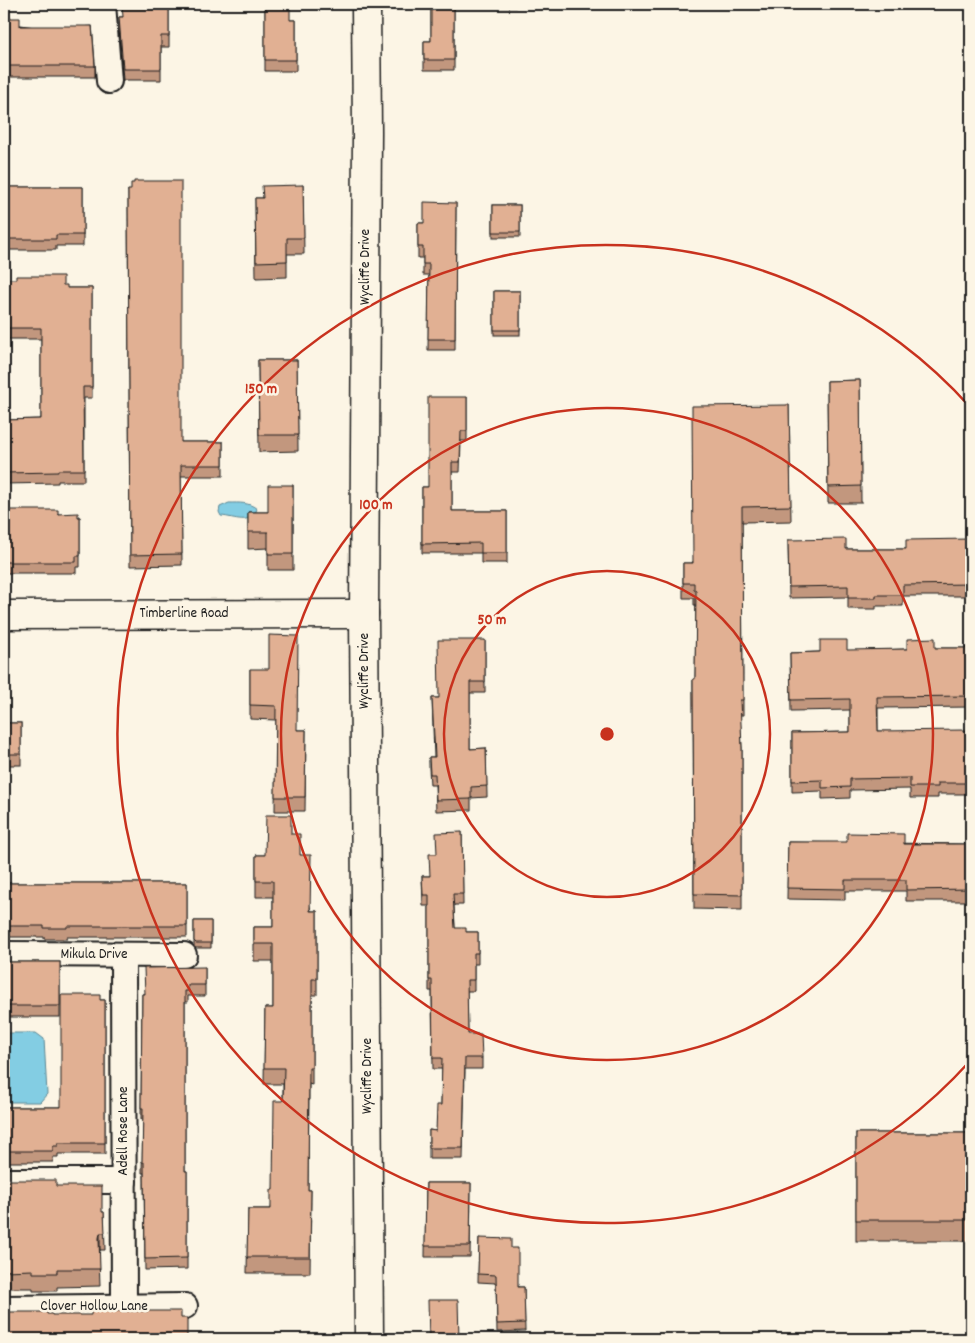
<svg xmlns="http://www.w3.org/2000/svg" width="975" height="1343" viewBox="0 0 975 1343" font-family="Dekko,sans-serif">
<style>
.water{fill:#83cde3;stroke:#5a8693}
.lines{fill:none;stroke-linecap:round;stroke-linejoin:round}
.street-casing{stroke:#1c1c1c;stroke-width:28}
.secondary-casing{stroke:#1c1c1c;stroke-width:31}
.street{stroke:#fcf5e5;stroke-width:24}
.secondary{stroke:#fcf5e5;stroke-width:28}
.wall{fill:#c2977e;stroke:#1c1c1c}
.shaded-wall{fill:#9e7b67;stroke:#1c1c1c}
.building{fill:#e1b093;stroke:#1c1c1c}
.ring{fill:none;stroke:#c8321e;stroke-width:2.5}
.labels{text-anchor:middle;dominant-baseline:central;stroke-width:5;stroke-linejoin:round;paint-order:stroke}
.street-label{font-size:15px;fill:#1c1c1c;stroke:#fcf5e5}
.centre{fill:#c8321e;stroke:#fcf5e5;stroke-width:2.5}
.ring-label{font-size:15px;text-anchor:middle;font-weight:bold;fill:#c8321e;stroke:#fcf5e5;stroke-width:5;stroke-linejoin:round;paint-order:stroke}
</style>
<rect width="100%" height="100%" fill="#fcf5e5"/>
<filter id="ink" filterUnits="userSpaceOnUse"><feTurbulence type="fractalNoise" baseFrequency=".02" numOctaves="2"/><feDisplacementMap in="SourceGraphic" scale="10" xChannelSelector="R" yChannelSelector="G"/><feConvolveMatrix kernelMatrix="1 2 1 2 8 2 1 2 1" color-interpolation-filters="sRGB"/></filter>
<g filter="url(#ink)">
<g class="water">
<path d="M229 503C239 503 249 502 257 509 250 526 235 517 221 516L219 512 220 507Z"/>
<path d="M4 1033H36L44 1039 47 1094 40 1102H4Z"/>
</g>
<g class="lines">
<defs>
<g id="street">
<path d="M103 4 109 81"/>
<path d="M4 10 48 16 103 13"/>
<path d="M4 954 184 955"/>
<path d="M123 955 124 1307"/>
<path d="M4 1181H124"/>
<path d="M4 1308 185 1306"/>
</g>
<g id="secondary">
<path d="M366 4 367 132 364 614 369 1339"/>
<path d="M4 615 364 614"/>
</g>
</defs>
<use href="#street" class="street-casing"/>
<use href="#secondary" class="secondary-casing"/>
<use href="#street" class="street"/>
<use href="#secondary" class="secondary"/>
</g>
<g class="wall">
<path d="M169 4V47H161V80H123L119 28V17H122Z"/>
<path d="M265 4 290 20H296V71H265Z"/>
<path d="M431 4H516V7H454V70H424V41H431Z"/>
<path d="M4 18 95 66V77H4Z"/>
<path d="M303 185 304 254H287V277L256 278 255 198H262Z"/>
<path d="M4 187H83V246H56V250H4Z"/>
<path d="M128 190 181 442H223V476H181L182 565 130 566Z"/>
<path d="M456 203 455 350H428L429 275H423V258H418V223H424Z"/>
<rect x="493" y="205" width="27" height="32"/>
<path d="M4 279 63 285 67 288H92V398H84V481H58V483L4 484V420L41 419V339H4Z"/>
<rect x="494" y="291" width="26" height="44"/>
<path d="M258 360H297L298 451 259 452Z"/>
<path d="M860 380 861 503H828L827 381Z"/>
<path d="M467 397V441H461L460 472H452V511H507V563H481V553H422V487H428Z"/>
<path d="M789 405 791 521 742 522 743 715H740L742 748V910L694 909 693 679H695L696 605H694V598H683V563H692Z"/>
<path d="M293 485V570H268V548L248 549V512H268Z"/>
<path d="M4 510 58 514 78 517H80V567H76V573H4Z"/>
<path d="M971 539V596H903V606H876V609H848V597L789 598 788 540 846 549H906Z"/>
<path d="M485 640V693H470V749L486 748 487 797 471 798V810L436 811 435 785H430L429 768V757H434L432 698H439Z"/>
<path d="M935 648H971V707L878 708V731L971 735V794H938V798H910V789L850 790V798L822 799V791L792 792V733L850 732V710L791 711 790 653Z"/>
<path d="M250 669 297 730H306L305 811H275L276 720 250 719Z"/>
<rect x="4" y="723" width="17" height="42"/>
<path d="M462 832 463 905H454L455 928 466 932H478V964H474V991H467L468 1034 482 1058V1069H465L463 1159H429V1130L436 1131 441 1105 442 1069H433L432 991H429V906H423L422 876H430L436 854Z"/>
<path d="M291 834 300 855 311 911H317V995H312V1085L309 1084 308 1190H311L310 1273H247L248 1209H271L283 1101V1084H264L265 1008H273V961H254V927H273V897H256V855H265Z"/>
<path d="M788 842 971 844V901H906V891H845V900L787 899Z"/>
<path d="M4 883H187V937H67V939H44V937H4Z"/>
<path d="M194 921H211V948H196L194 947Z"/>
<rect x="4" y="962" width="56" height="55"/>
<path d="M205 967V996H188V1002H185V1171H187V1269L145 1270 144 1173H142L143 1119H141L142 994H144Z"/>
<path d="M100 1000H105V1154H58V1157H53V1162H4V1107H61Z"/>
<rect x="856" y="1133" width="115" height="108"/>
<path d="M4 1180 56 1186 102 1212H104L105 1250H100L99 1255 100 1286 57 1287V1291H33V1288H4Z"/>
<path d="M426 1183H471L470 1257H425Z"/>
<path d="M479 1238 511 1248 518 1287H524L525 1331 497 1332 496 1283 478 1282Z"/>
</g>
<path class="shaded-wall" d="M100 1233V1250L99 1256V1238Z"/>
<g class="building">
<path d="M122 4H169V36H161V69H123L119 17H123Z"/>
<path d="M265 4H290V20H296V60H265Z"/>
<path d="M431 4H454V60H424V41H431Z"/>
<path d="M4 18H20V26H92L95 66H4Z"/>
<path d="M134 181H181V442H223V465H181L182 554 130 555 128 190H131V183H134Z"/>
<path d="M303 185 304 238H287V261L256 262 255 198H263L262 186Z"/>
<path d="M4 187H83V235H56V239H4Z"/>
<path d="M424 202 456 203 455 339H428L429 264H423V247H418V223H424Z"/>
<rect x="493" y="205" width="27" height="27"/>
<path d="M16 276H63V285H67V288H92V387H83L84 470H58V472L4 473V420L41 419V328H4V279H16Z"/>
<rect x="494" y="291" width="26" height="39"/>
<path d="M258 360H297L298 435H259Z"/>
<path d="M860 380 861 486 828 487 827 381Z"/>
<path d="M428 397H467V431H461L460 462H452V511H507V553H481V543L422 544V487H428Z"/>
<path d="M789 405 791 506 742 507 743 700H740L742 748V895L694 894 693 679H695L696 590H694V583H683V563H693L692 406Z"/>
<path d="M268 485H293V554H268V532H248V512H268Z"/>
<path d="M4 510H58V514L78 513V517H80V556H76V562H4Z"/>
<path d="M846 539V549H906V540L971 539V584L903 585V595H876V598H848V586L789 587 788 540Z"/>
<path d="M269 635 298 636 297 730H306L305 797H275L276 706 250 705V669H269Z"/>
<path d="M935 638V648H971V696L877 697 878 731 966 730V735H971V783H938V787H910V778L850 779V787L822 788V780L792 781V733L850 732V699L791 700 790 653 820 652V640H847V650L907 649V639Z"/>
<path d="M438 640H485V682H470V749L486 748 487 786 471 787V799L436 800 435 774H430L429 757H435L432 698H439Z"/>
<rect x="4" y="723" width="17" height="31"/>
<path d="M266 815H291V834H300V855H311L310 911H317V979H312V1068H309L308 1190H311L310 1257H247L248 1209H271V1190H273L274 1101H283L284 1068H264L265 1008H273V944H254V927H273V881H256V855H265Z"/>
<path d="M462 832 463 894H453L455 928H466V932H478V953H474V980H467L468 1034H481L482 1058H465L463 1148H429V1130L436 1131 437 1105H441L442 1058H433L432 980H429V895H423L422 876H430L429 854H437L436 833Z"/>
<path d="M847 833 904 834V844H971V889L906 890V880H845V889L787 888 788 842H847Z"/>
<path d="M4 883H187V926H67V928H44V926H4Z"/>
<path d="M194 921H211V943H196L194 941Z"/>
<rect x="4" y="962" width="56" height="44"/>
<path d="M205 967V985H188V991H185V1171H187V1258L145 1259 144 1162H142L143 1108H141L142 994H145L144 968Z"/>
<path d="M61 995H100V1000H105V1143H58V1146H53V1151H4V1107H61Z"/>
<rect x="856" y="1133" width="115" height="87"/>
<path d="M4 1180H56V1186H102V1212H104L105 1233H100L99 1238 100 1269H57V1273H33V1270L4 1271Z"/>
<path d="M426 1183H471L470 1246H425Z"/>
<path d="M479 1238 511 1239V1248H518V1287H524L525 1323 497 1324 496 1275 478 1274Z"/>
<path d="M428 1300H458L459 1339H429Z"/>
<path d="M91 1311H181V1318H187V1339H4V1312H47V1314H52V1315H91Z"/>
</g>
</g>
<g class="ring">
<circle cx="607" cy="734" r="163"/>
<circle cx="607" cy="734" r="326"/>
<path d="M970 1061A489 489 0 1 1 970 407"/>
</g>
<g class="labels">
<g class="street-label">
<text transform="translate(366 267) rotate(-90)">Wycliffe Drive</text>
<text x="184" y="614">Timberline Road</text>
<text transform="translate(365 671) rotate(-90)">Wycliffe Drive</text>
<text x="94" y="955">Mikula Drive</text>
<text transform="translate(368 1076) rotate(-90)">Wycliffe Drive</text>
<text transform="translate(124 1131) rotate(-90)">Adell Rose Lane</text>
<text x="94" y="1307">Clover Hollow Lane</text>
</g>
</g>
<circle cx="607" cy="734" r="8" class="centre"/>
<g class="ring-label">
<text x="261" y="393">150 m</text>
<text x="376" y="509">100 m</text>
<text x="492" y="624">50 m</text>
</g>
<rect width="975" height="1343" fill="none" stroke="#fcf5e5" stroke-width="20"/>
<rect x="10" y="10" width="955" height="1323" fill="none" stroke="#1c1c1c" stroke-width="2" filter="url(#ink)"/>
</svg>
